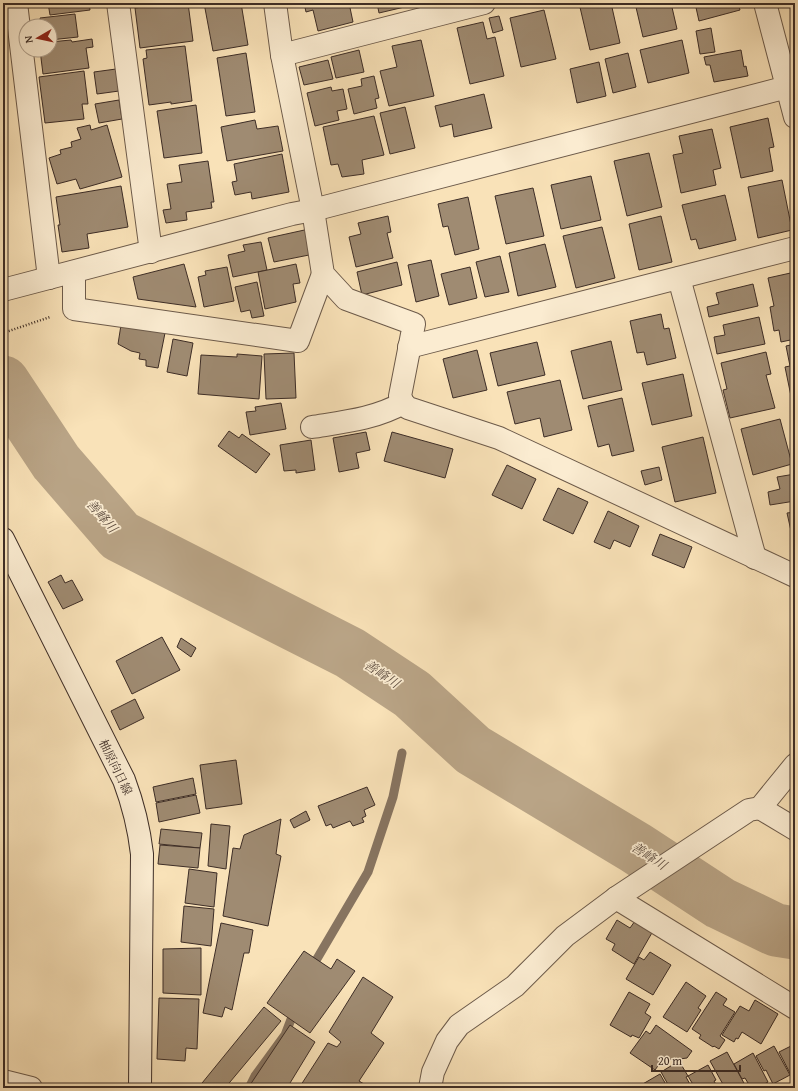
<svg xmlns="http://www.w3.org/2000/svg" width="798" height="1091" viewBox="0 0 798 1091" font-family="'Gentium Book Plus','Noto Serif JP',serif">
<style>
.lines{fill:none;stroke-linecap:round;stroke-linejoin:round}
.stream{stroke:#877460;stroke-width:9}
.river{stroke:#b9a486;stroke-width:53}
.building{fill:#9f8b72;stroke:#3d2d26}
.street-casing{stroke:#6c5a4a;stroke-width:24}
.secondary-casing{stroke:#3d2d26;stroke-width:24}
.path{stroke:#3d2d26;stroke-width:2.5;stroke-dasharray:1 2;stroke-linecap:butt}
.street{stroke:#fbecd1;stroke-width:22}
.secondary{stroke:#fbecd1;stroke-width:22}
.labels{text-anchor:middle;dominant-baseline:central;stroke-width:3.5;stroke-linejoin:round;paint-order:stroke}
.street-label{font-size:12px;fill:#3d2d26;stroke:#fbecd1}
.water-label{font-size:13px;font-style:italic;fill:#5c4b3e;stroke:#fbecd1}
</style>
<rect width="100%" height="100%" fill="#f9e2b8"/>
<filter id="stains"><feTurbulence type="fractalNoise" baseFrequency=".005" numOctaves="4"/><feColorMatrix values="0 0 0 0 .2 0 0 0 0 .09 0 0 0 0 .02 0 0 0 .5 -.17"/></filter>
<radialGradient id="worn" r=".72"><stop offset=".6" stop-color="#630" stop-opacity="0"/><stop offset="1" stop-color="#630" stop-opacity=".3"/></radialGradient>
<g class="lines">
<g class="stream">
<path d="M311 969 368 872 393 797 402 753"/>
<path d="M249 1088 255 1076 285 1035 295 1009"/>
</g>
<path class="river" d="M3 382 56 462 120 536 350 653 412 694 473 750 636 848 720 903 776 930 795 933"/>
</g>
<g class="building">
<path d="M48 3H89L90 10 50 15Z"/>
<path d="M174 3H188L193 41 140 48 135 8Z"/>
<path d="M204 3H241L248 45 213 51Z"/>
<path d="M304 3H349L353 22 318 31 313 10 306 12Z"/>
<path d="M377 3H413V5L379 13Z"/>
<path d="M579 3H611L620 43 590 50Z"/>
<path d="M635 3H671L677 29 643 37Z"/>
<path d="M695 3H738L740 10 699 21Z"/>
<path d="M544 10 556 59 521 67 510 18Z"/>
<path d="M795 13V29L792 14Z"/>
<path d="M75 14 78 37 50 40V26H41L40 18Z"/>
<path d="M499 16 503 30 493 33 489 18Z"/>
<path d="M483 22 487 39 495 37 504 76 470 84 457 28Z"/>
<path d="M711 28 715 52 700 54 696 31Z"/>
<path d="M92 39 93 47 86 48 89 68 43 74 40 50H50V42L71 40 72 42Z"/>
<path d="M421 40 434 96 389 106 380 71 397 67 392 46Z"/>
<path d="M682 40 689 73 648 83 640 50Z"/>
<path d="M185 46 192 101 171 104V102L149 105 143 59 147 58 146 50Z"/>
<path d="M359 50 364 72 336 78 331 57Z"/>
<path d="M741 50 744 67 746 66 748 76 714 82 710 65H706L704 57Z"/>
<path d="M246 53 255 112 226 116 217 58Z"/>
<path d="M628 53 636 87 613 93 605 59Z"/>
<path d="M328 60 333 79 304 85 299 67Z"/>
<path d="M599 62 606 96 577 103 570 69Z"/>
<path d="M116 69 119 91 97 94 94 72Z"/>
<path d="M84 71 88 104H82L84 119 45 123 39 77Z"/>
<path d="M374 76 379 98 375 99 377 108 354 114 348 89 362 86 361 79Z"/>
<path d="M331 87 332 91 343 89 347 109 337 111 339 120 315 126 307 93Z"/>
<path d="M484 94 492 128 454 137 452 124 440 127 435 106Z"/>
<path d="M119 100 122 119 99 123 95 104Z"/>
<path d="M196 105 202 153 164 158 157 111Z"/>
<path d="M405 107 415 148 390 154 380 113Z"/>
<path d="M374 116 384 155 362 160 364 174 342 177 338 164 331 165 323 127Z"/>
<path d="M768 118 774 147 769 148 773 171 741 178 730 127Z"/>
<path d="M255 120 257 129 278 126 283 151 227 161 221 127Z"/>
<path d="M90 125 91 130 107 125 122 177 80 189 76 179 57 184 49 158 61 154 60 150 72 147 71 142 81 139 77 128Z"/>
<path d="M712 129 721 168 713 170 716 185 681 193 673 155 683 153 679 136Z"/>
<path d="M649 153 662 207 627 216 614 161Z"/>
<path d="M282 154 289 192 252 199 251 192 235 195 232 182 237 181 234 164Z"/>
<path d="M208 161 214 202H211L212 208 186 212 187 220 166 223 163 210 171 209 167 184 182 182 179 165Z"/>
<path d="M591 176 601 220 561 229 551 185Z"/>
<path d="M782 180 792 230 758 238 748 187Z"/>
<path d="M121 186 128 227 87 234 89 248 62 252 58 225H60L56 197Z"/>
<path d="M533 188 544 236 506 244 495 196Z"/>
<path d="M725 195 736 240 699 249 696 239 691 240 682 205Z"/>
<path d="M468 197 479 249 455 255 448 226 443 227 438 204Z"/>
<path d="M388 216 391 232 387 233 393 258 356 267 349 237 361 234 358 223Z"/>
<path d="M661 216 672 262 639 270 629 224Z"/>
<path d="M602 227 615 278 576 288 563 236Z"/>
<path d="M309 229 314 254 274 262 268 238Z"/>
<path d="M261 242 267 270 233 277 228 255 245 251 243 245Z"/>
<path d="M545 244 556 287 518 296 509 253Z"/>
<path d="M500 256 509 292 485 297 476 262Z"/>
<path d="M431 260 439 296 416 302 408 265Z"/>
<path d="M397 262 402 285 362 295 357 272Z"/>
<path d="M184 264 196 307 138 299 133 277Z"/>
<path d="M296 264 300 283 293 284 296 302 265 309 258 272Z"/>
<path d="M227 267 234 301 204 307 198 277 206 275 205 271Z"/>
<path d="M470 267 477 298 449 305 441 274Z"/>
<path d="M795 272V339L781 342 779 330 774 331 770 307 774 306 768 278Z"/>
<path d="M257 282 264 316 252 318 250 310 241 312 235 287Z"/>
<path d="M753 284 758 306 709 317 707 307 719 304 716 293Z"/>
<path d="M661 314 664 329 669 328 676 358 647 365 644 352 637 353 630 321Z"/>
<path d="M759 317 765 344 717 354 714 337 725 335 723 325Z"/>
<path d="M121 325 165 333 158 368 146 366V360L139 359 140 353 131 351 118 344Z"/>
<path d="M173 339 193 343 187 376 167 372Z"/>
<path d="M611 341 622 390 583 399 571 351Z"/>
<path d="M537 342 545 375 498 386 490 353Z"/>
<path d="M795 344V400L792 401 785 367 790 366 786 346Z"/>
<path d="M477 350 487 390 453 398 443 359Z"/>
<path d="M766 352 771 374 766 375 775 408 730 418 723 390 727 389 721 363Z"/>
<path d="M294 353 296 398 266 399 264 354Z"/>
<path d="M237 354 262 356 259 399 198 394 201 355 237 357Z"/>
<path d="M683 374 692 416 652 425 642 383Z"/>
<path d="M560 380 572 430 544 437 540 418 515 424 507 392Z"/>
<path d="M622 398 634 451 612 456 609 444 598 447 588 406Z"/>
<path d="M281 403 286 429 250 435 246 412 256 411 255 407Z"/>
<path d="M780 419 792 464 753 475 741 429Z"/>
<path d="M229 431 239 438 242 434 270 454 256 473 218 446Z"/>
<path d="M366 432 370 450 356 453 359 468 339 472 333 438Z"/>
<path d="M392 432 453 449 445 478 384 461Z"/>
<path d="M703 437 716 493 675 502 662 447Z"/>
<path d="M311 440 315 470 296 473V470L284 471 280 445Z"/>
<path d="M507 465 536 479 522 509 492 495Z"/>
<path d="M659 467 662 480 645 485 641 471Z"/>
<path d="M795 474V501L770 505 768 492 780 489 777 477Z"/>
<path d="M558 488 588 502 573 534 543 520Z"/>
<path d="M608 511 639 526 630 547 614 540 610 549 594 542Z"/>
<path d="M795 512V549L787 513Z"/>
<path d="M660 534 692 547 684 568 652 555Z"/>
<path d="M61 575 65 583 72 580 83 600 63 609 48 582Z"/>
<path d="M162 637 180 670 132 694 116 661Z"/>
<path d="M181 638 196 648 191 657 177 647Z"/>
<path d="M135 699 144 718 120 730 111 711Z"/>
<path d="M236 760 242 804 206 809 200 765Z"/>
<path d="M193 778 196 794 156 802 153 787Z"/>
<path d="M367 787 375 805 364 810 366 816 362 818 364 822 353 826 350 821 333 828 331 824 326 826 318 806Z"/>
<path d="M196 795 200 813 159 822 156 803Z"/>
<path d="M306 811 310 820 294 828 290 820Z"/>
<path d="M281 819 276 854 281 856 268 926 223 916 233 848 240 849 244 835Z"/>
<path d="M211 824 230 826 226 869 208 866Z"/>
<path d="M161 829 202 833 200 848 159 844Z"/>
<path d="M160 845 200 848 198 868 158 864Z"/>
<path d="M189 869 217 873 214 907 185 903Z"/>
<path d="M184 906 214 909 211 946 181 942Z"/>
<path d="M617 920 630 928 635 921 653 931 634 964 612 950 615 944 606 939Z"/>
<path d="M221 923 253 930 249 953H244L232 1010 225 1007 222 1017 203 1013Z"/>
<path d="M201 948V995L163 993V949Z"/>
<path d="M304 951 331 969 337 959 355 971 310 1033 267 1003Z"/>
<path d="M650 952 671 965 653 995 626 979 639 957 644 960Z"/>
<path d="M363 977 393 997 371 1033 384 1043 359 1081 364 1084 361 1088H299L328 1043 337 1047 341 1042 329 1032Z"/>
<path d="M686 982 706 996 698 1008 701 1010 687 1032 663 1017Z"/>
<path d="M629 992 650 1004 645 1013 651 1017 639 1038 632 1035 631 1037 610 1025Z"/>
<path d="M716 992 727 999 723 1005 735 1012 720 1036 725 1040 719 1049 714 1046 713 1047 699 1038 701 1035 692 1029Z"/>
<path d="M159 998 199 999 197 1049 186 1048 185 1061 157 1059Z"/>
<path d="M755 1000 778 1014 761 1044 742 1032 738 1039 736 1038 734 1042 722 1035 740 1006 749 1011Z"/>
<path d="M264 1007 281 1021 225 1088H198Z"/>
<path d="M290 1025 315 1042 287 1088H248Z"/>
<path d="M656 1025 692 1051 687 1058 672 1060 665 1056 655 1070 630 1053 646 1031 650 1034Z"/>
<path d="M795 1044V1073L791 1075 779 1052Z"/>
<path d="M774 1046 790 1075 773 1084 766 1070 764 1071 756 1056Z"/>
<path d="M727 1052 745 1085 739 1088H725L710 1061Z"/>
<path d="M753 1053 768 1082 757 1088H751L745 1078 742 1079 734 1064Z"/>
<path d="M679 1061 688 1076 686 1077 692 1088H670L661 1072Z"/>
<path d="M708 1065 716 1080 714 1081 718 1088H695L688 1076Z"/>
<path d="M660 1074 668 1088H643L641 1085Z"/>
</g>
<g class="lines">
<defs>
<g id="street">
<path d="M16 3 49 278"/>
<path d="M118 3 151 252"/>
<path d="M275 3 282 55 313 210 323 274 346 299 414 324 400 396 403 403 408 408 499 438 795 576"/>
<path d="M765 3 795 117"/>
<path d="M282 55 484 3"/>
<path d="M74 272V309L298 341 323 274"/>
<path d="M679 278 755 558"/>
<path d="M3 290 292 214 313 210 795 85"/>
<path d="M409 347 795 248"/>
<path d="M312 427C343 422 375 419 403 403"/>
<path d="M760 808 795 829"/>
<path d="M616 898 795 1008"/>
<path d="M3 1081 31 1088"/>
<path d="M430 1088 433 1072 447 1041 459 1025 515 986 565 936 616 898 749 810 760 808 795 765"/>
</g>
<path id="secondary" d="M3 539 124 780C133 804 139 828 142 854L140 1088"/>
</defs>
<use href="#street" class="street-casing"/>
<use href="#secondary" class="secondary-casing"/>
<path class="path" d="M3 333 50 317"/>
<use href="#street" class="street"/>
<use href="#secondary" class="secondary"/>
</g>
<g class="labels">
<g class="street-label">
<text transform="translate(116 767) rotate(64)">柚原向日線</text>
</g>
<g class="water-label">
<text transform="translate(102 516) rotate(49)">善峰川</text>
<text transform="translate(382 674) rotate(34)">善峰川</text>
<text transform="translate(649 856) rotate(33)">善峰川</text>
</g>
</g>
<rect width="798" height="1091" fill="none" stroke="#f9e2b8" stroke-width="16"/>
<rect x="4" y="4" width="790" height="1083" fill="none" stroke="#3d2d26" stroke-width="2"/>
<rect x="8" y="8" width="782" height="1075" fill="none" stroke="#3d2d26"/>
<g transform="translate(38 38) rotate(261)"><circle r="19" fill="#fbecd1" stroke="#afa08d"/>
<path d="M0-3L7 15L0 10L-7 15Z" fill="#8f2418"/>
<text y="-6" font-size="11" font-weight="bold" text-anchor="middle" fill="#3d2d26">N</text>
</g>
<path d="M652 1065v6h88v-6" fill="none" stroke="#3d2d26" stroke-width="2"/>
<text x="658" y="1065" font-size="12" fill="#3d2d26" stroke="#fbecd1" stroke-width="3" paint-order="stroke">20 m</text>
<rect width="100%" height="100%" filter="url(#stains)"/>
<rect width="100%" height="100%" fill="url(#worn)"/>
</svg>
